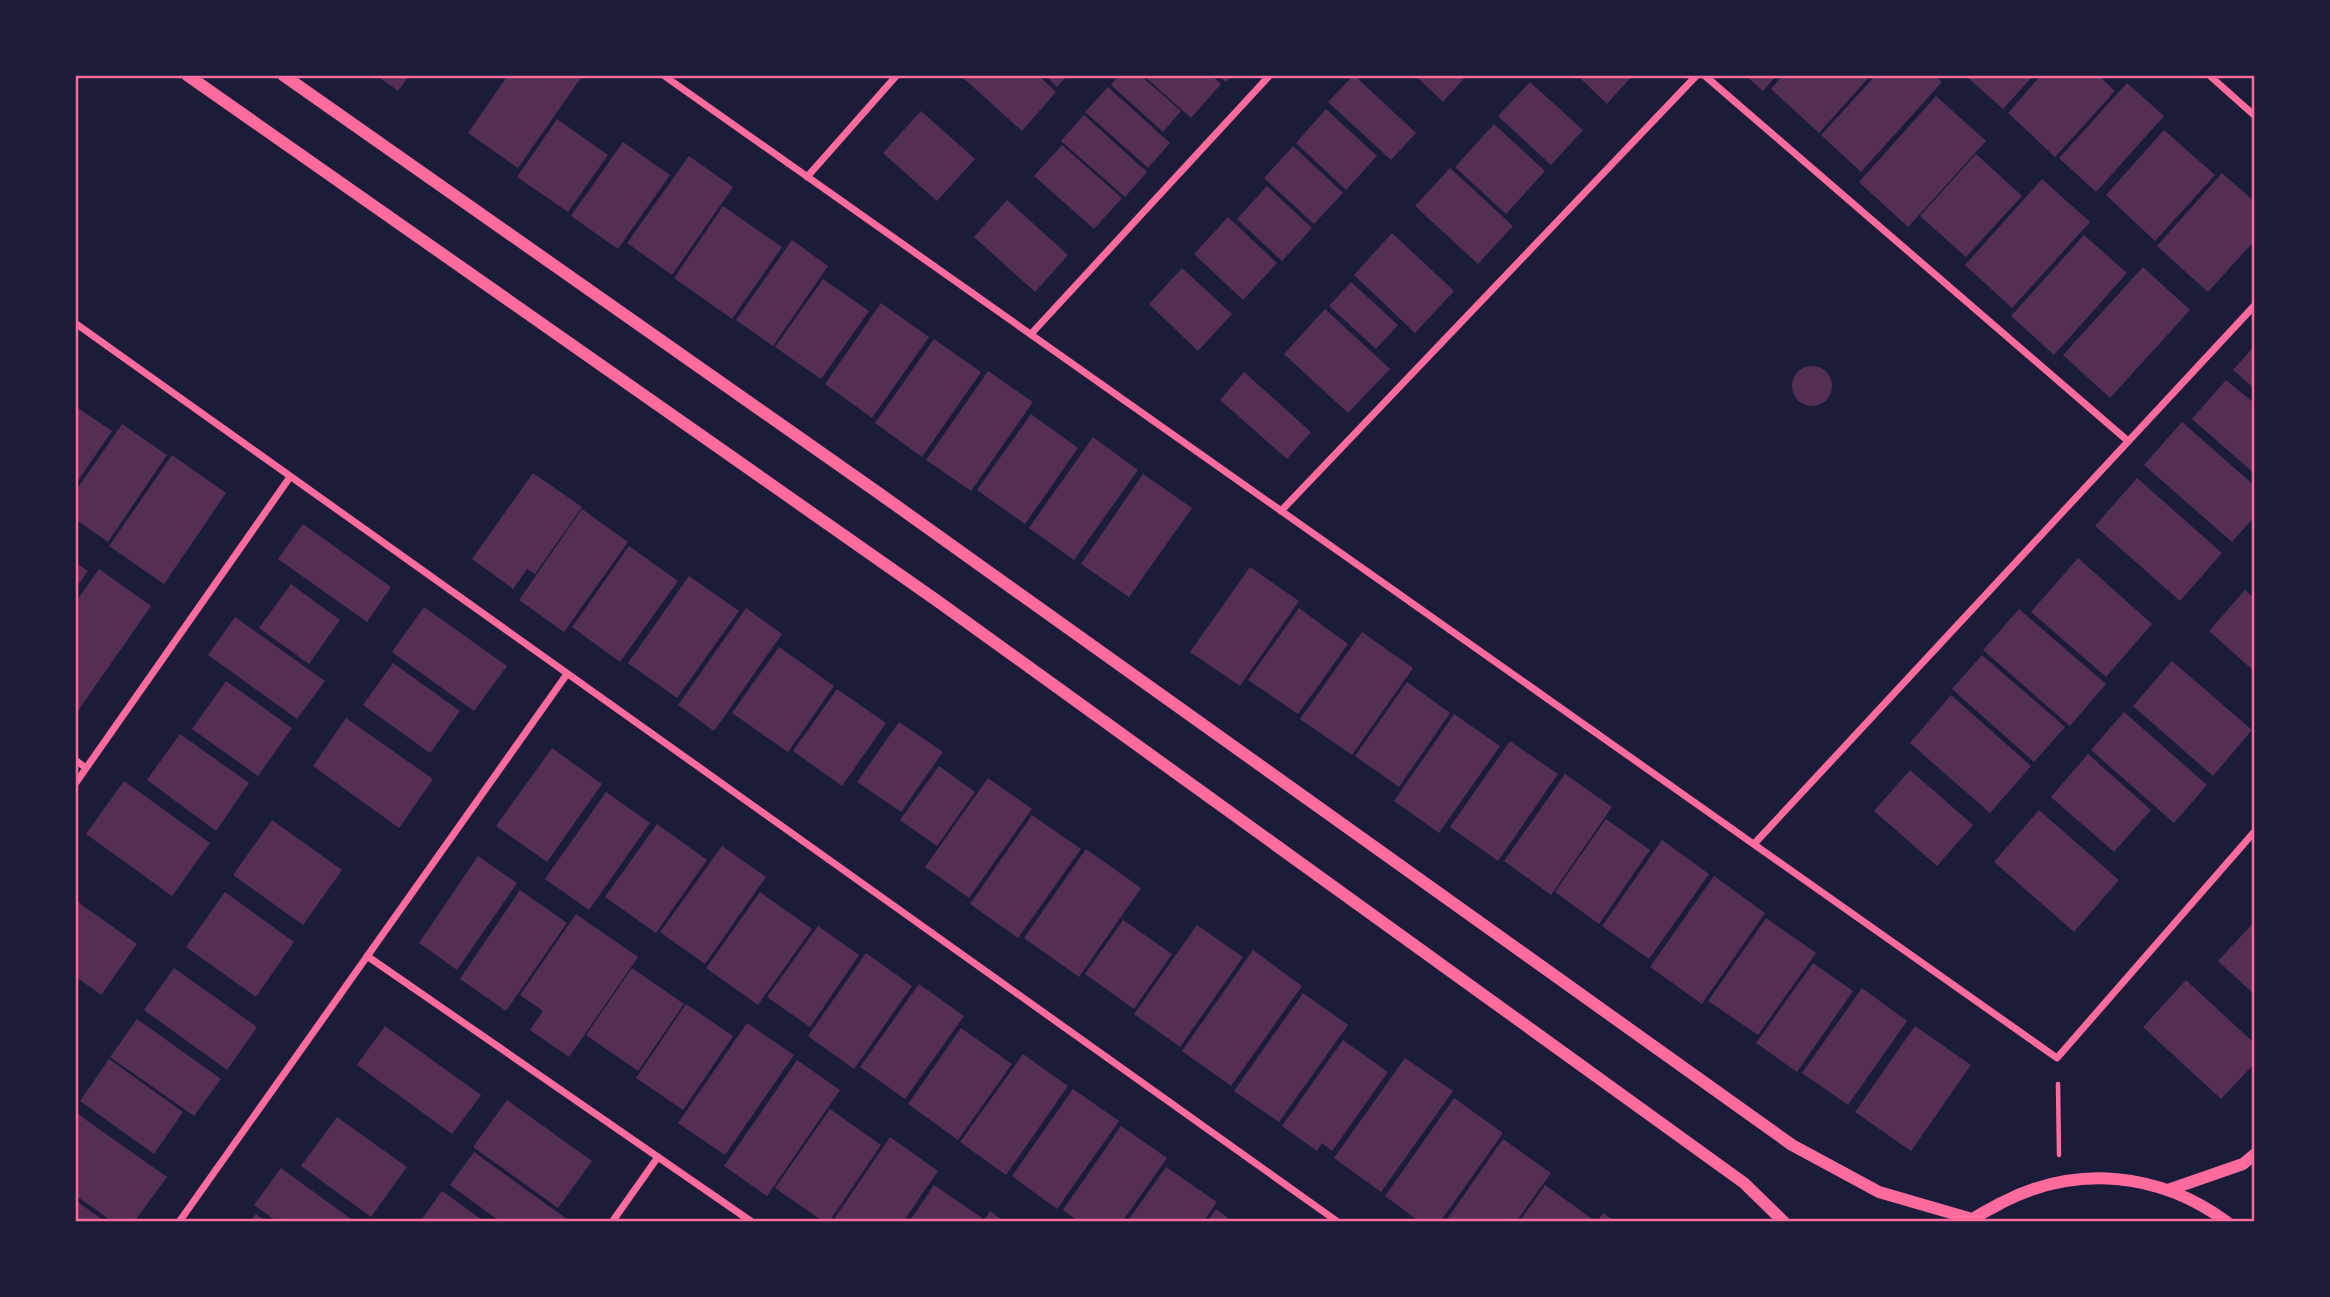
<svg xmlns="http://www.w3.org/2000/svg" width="2330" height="1297" viewBox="0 0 2330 1297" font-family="'Golos Text',sans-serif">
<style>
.building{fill:#542f53}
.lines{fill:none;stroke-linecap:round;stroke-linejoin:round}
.path{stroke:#ff6b9d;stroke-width:4.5}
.minor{stroke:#ff6b9d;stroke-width:7}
.tertiary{stroke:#ff6b9d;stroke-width:12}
.neatline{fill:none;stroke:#ff6b9d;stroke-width:2.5}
</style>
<rect width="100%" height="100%" fill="#1b1b3a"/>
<g class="building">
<path d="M376 75H410L398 91Z"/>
<path d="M508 75H583L518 168 468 133Z"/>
<path d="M960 75H1038L1056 92 1022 131Z"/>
<path d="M1045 75H1068L1057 87Z"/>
<path d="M1119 75H1140L1181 111 1163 132 1111 85Z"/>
<path d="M1143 75H1211L1221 84 1191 118Z"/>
<path d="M1218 75H1232L1226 82Z"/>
<path d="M1354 75 1416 133 1391 160 1328 102Z"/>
<path d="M1415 75H1467L1443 102Z"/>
<path d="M1577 75H1633L1607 104Z"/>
<path d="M1745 75H1777L1763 91Z"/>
<path d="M1783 75H1871L1819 133 1771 89Z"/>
<path d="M1876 75H1934L1942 82 1861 172 1821 135Z"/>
<path d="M1965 75H2034L2003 109Z"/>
<path d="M2041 75H2098L2115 91 2055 157 2008 113Z"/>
<path d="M1530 82 1583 130 1551 165 1498 116Z"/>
<path d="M2127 83 2164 116 2096 192 2059 158Z"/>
<path d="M1108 87 1170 143 1148 168 1085 112Z"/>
<path d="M1936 96 1986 141 1908 227 1859 182Z"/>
<path d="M1326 109 1377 156 1346 190 1296 143Z"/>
<path d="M921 111 975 159 937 201 883 153Z"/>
<path d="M1084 115 1147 172 1125 197 1061 141Z"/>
<path d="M557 119 608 155 568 212 517 177Z"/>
<path d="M1494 124 1545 171 1506 214 1455 167Z"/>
<path d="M2164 130 2215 175 2155 241 2106 195Z"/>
<path d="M623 142 670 175 618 249 571 216Z"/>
<path d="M1062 145 1122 198 1094 229 1034 176Z"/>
<path d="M1293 146 1343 193 1314 224 1264 178Z"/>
<path d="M1976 154 2022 196 1966 257 1920 216Z"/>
<path d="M689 156 733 187 672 275 627 243Z"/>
<path d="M1450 168 1513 226 1478 264 1415 206Z"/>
<path d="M2222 173 2255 202V240L2208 292 2157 246Z"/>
<path d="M2042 179 2090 222 2012 308 1965 265Z"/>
<path d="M1267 186 1312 228 1282 261 1237 219Z"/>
<path d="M1007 200 1068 255 1035 292 974 237Z"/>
<path d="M723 206 782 247 732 319 674 278Z"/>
<path d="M1228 217 1277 263 1243 300 1194 254Z"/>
<path d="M1392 233 1454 291 1415 333 1354 275Z"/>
<path d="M2084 235 2127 273 2054 355 2011 316Z"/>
<path d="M792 240 828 266 773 346 736 320Z"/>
<path d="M2143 267 2190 310 2110 398 2063 355Z"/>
<path d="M1182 268 1232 314 1198 351 1149 304Z"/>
<path d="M823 279 869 311 821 379 775 347Z"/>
<path d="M1351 282 1398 325 1376 349 1329 306Z"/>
<path d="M881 303 929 337 872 418 825 384Z"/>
<path d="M1325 309 1390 369 1348 413 1284 354Z"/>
<path d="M934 339 981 372 922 457 875 423Z"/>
<path d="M2255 345V389L2233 370Z"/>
<circle cx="1812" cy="386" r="20"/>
<path d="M988 371 1033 402 971 491 926 460Z"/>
<path d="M1244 372 1311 432 1287 459 1220 400Z"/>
<path d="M2226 380 2255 404V474L2192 419Z"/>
<path d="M75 406 112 431 75 485Z"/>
<path d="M1031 414 1078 448 1025 524 977 490Z"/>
<path d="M2182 422 2255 486V516L2232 542 2144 465Z"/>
<path d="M122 424 167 455 108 542 75 519V492Z"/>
<path d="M1093 437 1138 470 1074 560 1029 528Z"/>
<path d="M172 455 226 493 164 584 109 546Z"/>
<path d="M533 473 582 507 535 574 527 569 513 589 472 559Z"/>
<path d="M1143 474 1192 508 1129 597 1081 564Z"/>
<path d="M2137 478 2222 553 2180 601 2095 526Z"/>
<path d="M582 509 628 542 564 632 519 600Z"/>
<path d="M303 524 391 587 367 622 278 559Z"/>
<path d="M629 546 678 581 620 662 572 627Z"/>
<path d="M2078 558 2152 624 2106 677 2031 612Z"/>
<path d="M75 562 88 571 75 589Z"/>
<path d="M1250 567 1299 601 1240 686 1190 652Z"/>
<path d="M99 569 151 606 75 715V603Z"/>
<path d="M689 576 739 611 677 698 628 663Z"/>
<path d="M291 584 340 620 309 664 259 628Z"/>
<path d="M2245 590 2255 599V672L2209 631Z"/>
<path d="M424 607 507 666 474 711 392 652Z"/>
<path d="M746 608 782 634 714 731 678 705Z"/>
<path d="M1299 608 1348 644 1298 714 1248 680Z"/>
<path d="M2019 609 2106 684 2070 726 1983 650Z"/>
<path d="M235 617 325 681 297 719 208 655Z"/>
<path d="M1362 632 1413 668 1352 755 1300 719Z"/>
<path d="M779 647 834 686 788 752 732 713Z"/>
<path d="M1982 655 2065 727 2034 762 1952 689Z"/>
<path d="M2172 661 2252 730 2213 776 2133 706Z"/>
<path d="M393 663 460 711 430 753 363 705Z"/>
<path d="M226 681 292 728 258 776 192 729Z"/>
<path d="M1407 682 1450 713 1399 787 1355 756Z"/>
<path d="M837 689 886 723 842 786 793 751Z"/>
<path d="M1951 695 2031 766 1990 813 1910 743Z"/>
<path d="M2124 712 2207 785 2174 823 2091 750Z"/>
<path d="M1454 714 1500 746 1439 833 1394 801Z"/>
<path d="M346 718 433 779 399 828 313 766Z"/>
<path d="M899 722 943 752 901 812 857 782Z"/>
<path d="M180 734 249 783 216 831 147 780Z"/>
<path d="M1510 741 1558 774 1498 861 1450 827Z"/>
<path d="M552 748 602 784 547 862 496 826Z"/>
<path d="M2088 754 2151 810 2114 852 2051 797Z"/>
<path d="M939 766 975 792 937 846 900 820Z"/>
<path d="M1910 770 1973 825 1937 866 1874 811Z"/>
<path d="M1565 774 1612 807 1551 895 1504 861Z"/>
<path d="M988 778 1032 809 969 898 925 867Z"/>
<path d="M124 781 210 843 172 896 86 834Z"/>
<path d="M606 792 650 823 589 910 545 879Z"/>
<path d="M2039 810 2119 880 2074 932 1994 862Z"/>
<path d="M1032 815 1081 849 1018 938 970 904Z"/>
<path d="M1606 819 1650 850 1599 924 1555 892Z"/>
<path d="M272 820 342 870 303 925 233 875Z"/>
<path d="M657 824 707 860 656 933 605 897Z"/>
<path d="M1662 840 1709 874 1649 959 1602 926Z"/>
<path d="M722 846 766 877 705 964 660 932Z"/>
<path d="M1086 849 1141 888 1079 977 1024 938Z"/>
<path d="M478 856 517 883 457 970 419 943Z"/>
<path d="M1714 876 1765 913 1702 1004 1650 967Z"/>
<path d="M520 890 567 923 506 1011 460 979Z"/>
<path d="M225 892 294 942 256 997 186 947Z"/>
<path d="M760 892 812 929 758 1005 706 968Z"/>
<path d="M75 900 137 944 101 995 75 976Z"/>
<path d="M576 914 638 957 569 1057 530 1030 543 1011 520 995Z"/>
<path d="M1766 918 1816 953 1758 1035 1708 1001Z"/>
<path d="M1123 920 1172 954 1134 1009 1085 974Z"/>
<path d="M2255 921V995L2218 961Z"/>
<path d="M1197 925 1243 957 1180 1047 1134 1014Z"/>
<path d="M818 926 859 955 810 1027 767 997Z"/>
<path d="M1253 950 1302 986 1231 1086 1182 1051Z"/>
<path d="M866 953 912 986 854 1069 808 1036Z"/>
<path d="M1813 963 1853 991 1797 1072 1756 1043Z"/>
<path d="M174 968 257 1027 227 1070 144 1010Z"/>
<path d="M632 968 684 1004 638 1071 586 1035Z"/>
<path d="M2186 980 2255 1044V1063L2221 1099 2143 1027Z"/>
<path d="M919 984 964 1016 905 1099 860 1067Z"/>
<path d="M1862 988 1907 1021 1848 1105 1802 1073Z"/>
<path d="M1303 993 1348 1025 1279 1122 1234 1091Z"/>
<path d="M686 1004 733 1036 683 1110 636 1078Z"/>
<path d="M137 1019 221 1079 194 1116 110 1057Z"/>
<path d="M747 1023 794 1055 725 1155 678 1123Z"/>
<path d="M385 1026 481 1095 452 1134 357 1065Z"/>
<path d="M1915 1026 1971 1065 1911 1151 1855 1112Z"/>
<path d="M961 1028 1012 1064 958 1140 908 1104Z"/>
<path d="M1343 1040 1388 1072 1332 1151 1322 1143 1317 1151 1282 1126Z"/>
<path d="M1023 1054 1068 1086 1006 1175 960 1142Z"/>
<path d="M1405 1058 1453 1091 1381 1192 1334 1158Z"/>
<path d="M109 1059 183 1112 154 1154 80 1101Z"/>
<path d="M797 1060 840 1090 767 1196 724 1166Z"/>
<path d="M1073 1089 1119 1121 1057 1209 1012 1176Z"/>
<path d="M1454 1098 1503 1133 1440 1222H1420L1385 1196Z"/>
<path d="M507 1100 592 1161 558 1208 473 1147Z"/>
<path d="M830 1109 881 1145 829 1222H824L775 1188Z"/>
<path d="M75 1112 167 1177 134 1222H113L75 1195Z"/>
<path d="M337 1117 407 1167 371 1217 301 1166Z"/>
<path d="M1121 1126 1167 1158 1122 1222H1079L1063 1210Z"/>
<path d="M890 1137 938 1171 903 1222H832Z"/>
<path d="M1503 1139 1551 1173 1516 1222H1445Z"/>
<path d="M474 1152 571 1222H501L450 1185Z"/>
<path d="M1166 1167 1217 1202 1203 1222H1127Z"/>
<path d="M281 1168 355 1222H278L254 1205Z"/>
<path d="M934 1185 982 1218 979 1222H909Z"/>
<path d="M1545 1185 1591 1218 1588 1222H1519Z"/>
<path d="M442 1191 485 1222H420Z"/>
<path d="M75 1200 106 1222H75Z"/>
<path d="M1216 1209 1233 1222H1207Z"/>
<path d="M990 1211 1005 1222H983Z"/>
<path d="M1603 1213 1616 1222H1597Z"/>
<path d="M256 1214 266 1222H250Z"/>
</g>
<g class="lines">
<path class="path" d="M2058 1084 2059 1155"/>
<g class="minor">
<path d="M663 75 2057 1058 2255 831"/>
<path d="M1704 75 2128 441"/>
<path d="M2209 75 2255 116"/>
<path d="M807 177 897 75"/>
<path d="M75 323 1338 1222"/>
<path d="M1031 334 1270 75"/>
<path d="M1281 511 1697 75"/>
<path d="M75 760 86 768"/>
<path d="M75 784 290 477"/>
<path d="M1754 844 2255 305"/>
<path d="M367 956 752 1222"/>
<path d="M179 1222 567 674"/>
<path d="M612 1222 658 1157"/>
</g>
<g class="tertiary">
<path d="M187 75 936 600 1744 1183 1784 1222"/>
<path d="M283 75 880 494 1792 1145 1879 1192 1972 1219"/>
<path d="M2168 1190 2243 1164 2255 1154"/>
<path d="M1969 1222C1978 1214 1991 1209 2001 1203 2076 1164 2159 1172 2227 1222"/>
</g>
</g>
<rect width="2330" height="1297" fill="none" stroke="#1b1b3a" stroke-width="154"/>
<rect x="77" y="77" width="2176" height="1143" class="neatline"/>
</svg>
